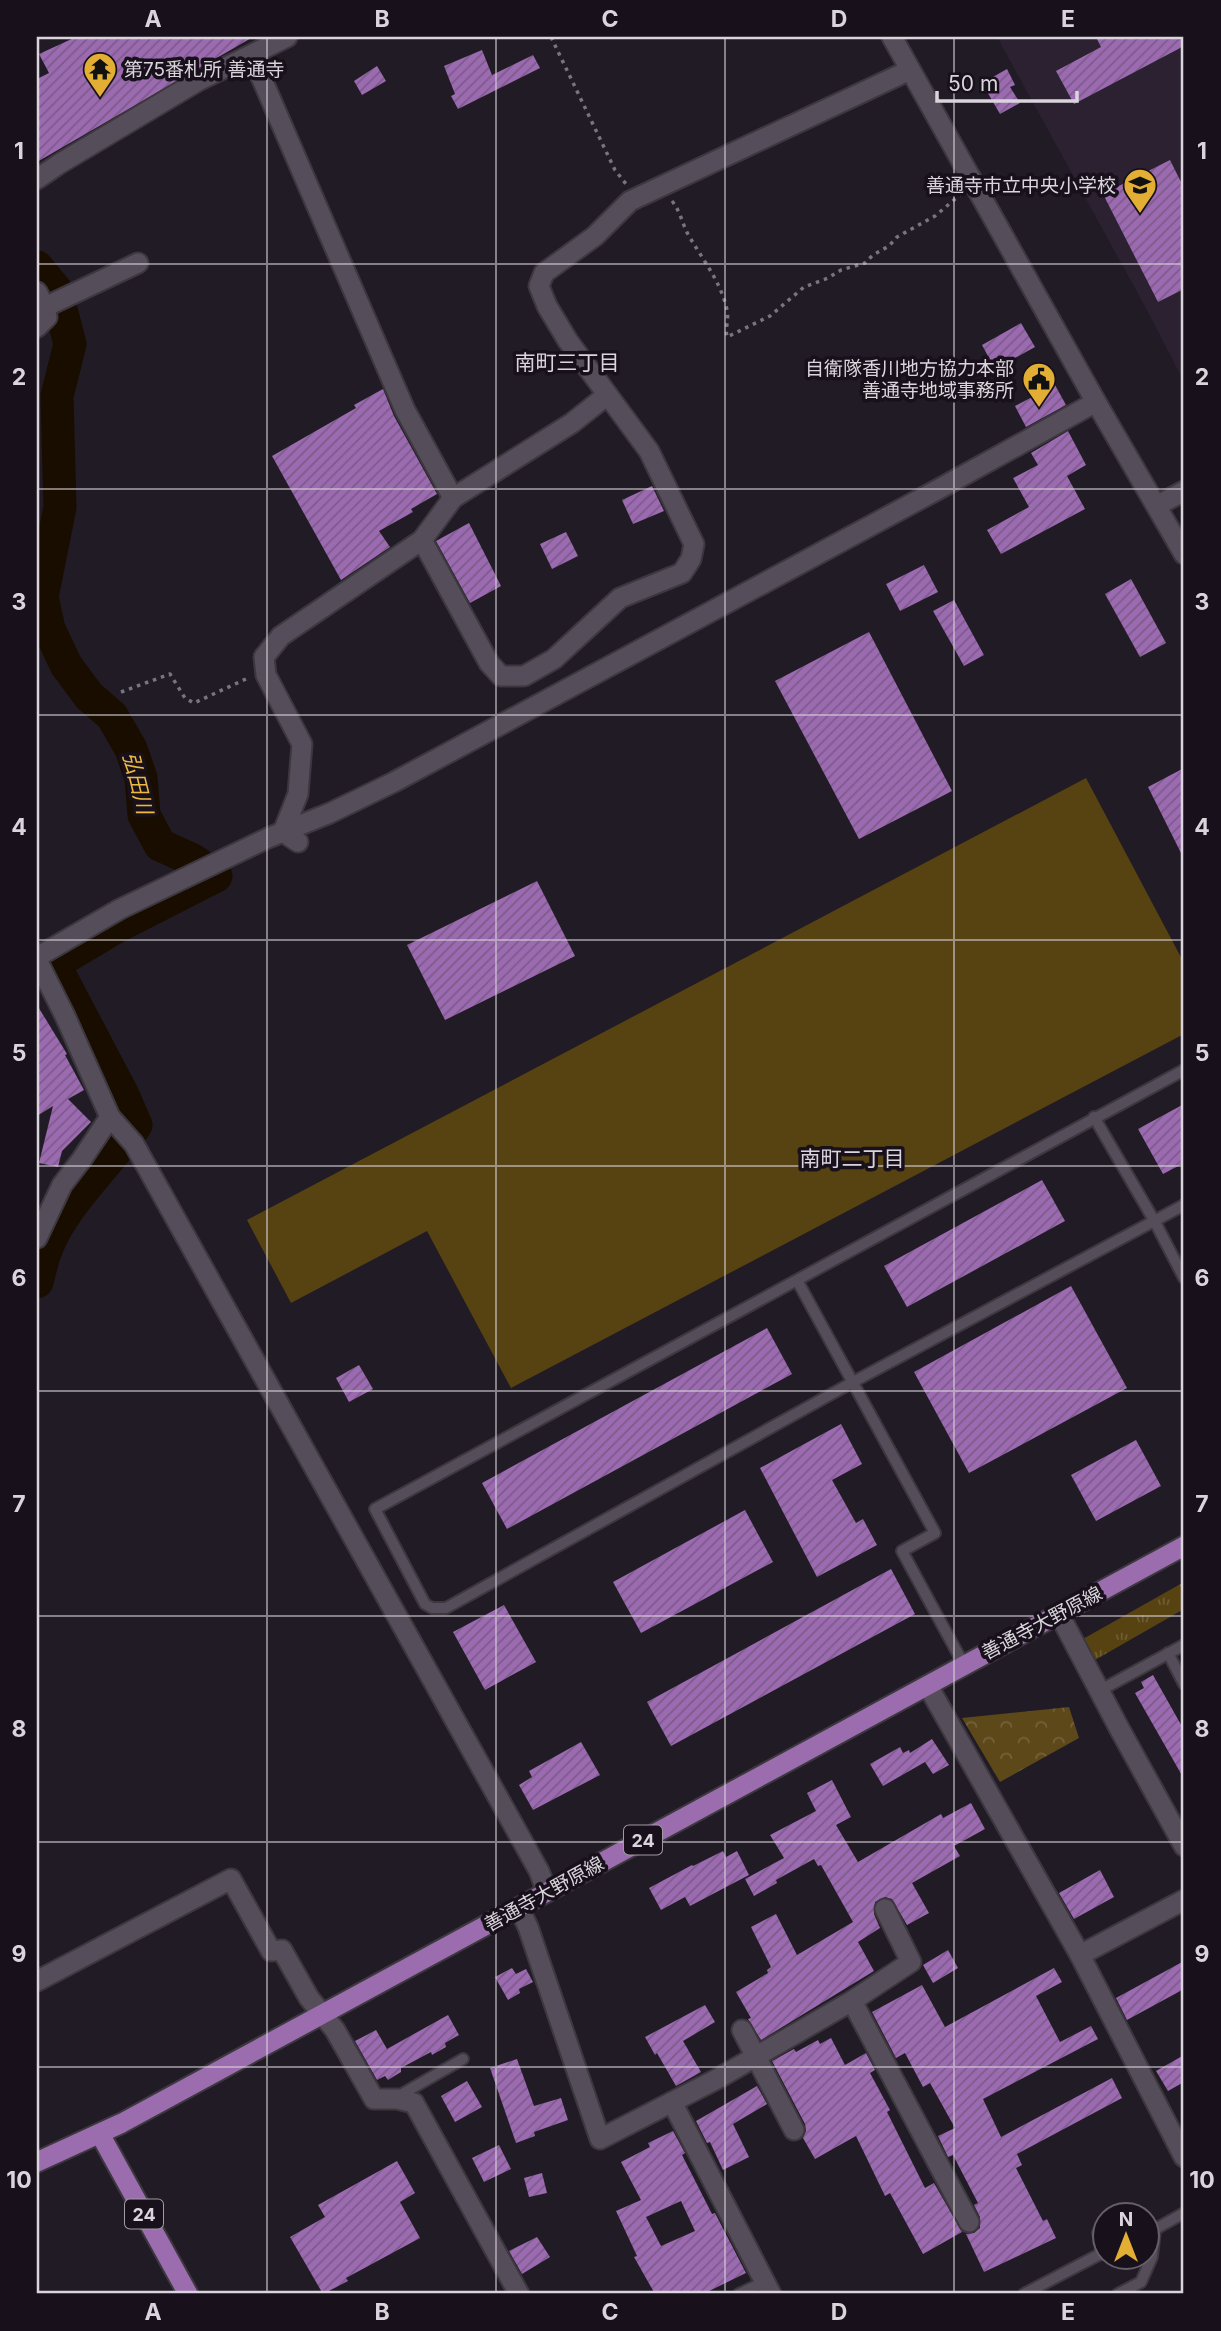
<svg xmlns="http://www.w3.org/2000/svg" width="1221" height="2331" viewBox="0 0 1221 2331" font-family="Inter,'Noto Sans JP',sans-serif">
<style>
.built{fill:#2b2130}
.forest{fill:url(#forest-crowns)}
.park{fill:url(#park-tufts)}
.pitch{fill:#574211}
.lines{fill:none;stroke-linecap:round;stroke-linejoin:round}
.river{stroke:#190d00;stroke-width:33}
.building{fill:url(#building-hatch);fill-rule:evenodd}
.service-casing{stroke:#3d383f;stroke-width:14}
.minor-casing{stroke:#3d383f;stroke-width:23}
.tertiary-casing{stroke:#3d383f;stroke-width:23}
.primary-casing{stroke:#3d383f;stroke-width:23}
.path{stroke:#7a757d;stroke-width:3.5;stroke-dasharray:3.5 5;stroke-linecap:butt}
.service{stroke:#554d59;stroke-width:10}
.minor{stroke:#554d59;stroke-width:19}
.tertiary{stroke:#554d59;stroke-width:19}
.primary{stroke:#9b6dae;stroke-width:19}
.grid{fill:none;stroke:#dad5dc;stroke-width:2;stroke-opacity:0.55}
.labels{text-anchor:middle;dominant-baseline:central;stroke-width:7;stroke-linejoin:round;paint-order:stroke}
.shield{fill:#18111b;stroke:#a09aa2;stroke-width:2}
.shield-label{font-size:18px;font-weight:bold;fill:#dad5dc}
.poi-label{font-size:19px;fill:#dad5dc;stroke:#18111b;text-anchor:end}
.street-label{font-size:19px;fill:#dad5dc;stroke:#18111b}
.neighbourhood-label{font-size:21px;fill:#dad5dc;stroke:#18111b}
.water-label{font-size:21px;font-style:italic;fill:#eeb940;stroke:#18111b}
.neatline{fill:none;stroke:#dad5dc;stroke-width:2.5}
.grid-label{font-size:23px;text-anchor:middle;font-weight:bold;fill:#dad5dc}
</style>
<defs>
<pattern id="forest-crowns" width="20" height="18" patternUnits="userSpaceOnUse" patternTransform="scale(1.75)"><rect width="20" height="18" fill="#5d481a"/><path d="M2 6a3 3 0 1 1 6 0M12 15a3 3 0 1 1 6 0" fill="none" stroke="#74623b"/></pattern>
<pattern id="park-tufts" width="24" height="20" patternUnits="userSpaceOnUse" patternTransform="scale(1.75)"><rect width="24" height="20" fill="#574211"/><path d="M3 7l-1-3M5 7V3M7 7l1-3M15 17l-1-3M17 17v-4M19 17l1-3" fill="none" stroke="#6f5c33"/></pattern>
<pattern id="building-hatch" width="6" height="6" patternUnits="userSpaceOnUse" patternTransform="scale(1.75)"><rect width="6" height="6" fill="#9b6ab0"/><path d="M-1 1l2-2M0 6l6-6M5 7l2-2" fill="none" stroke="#7c5b8a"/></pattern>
</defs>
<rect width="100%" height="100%" fill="#211b25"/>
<path class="built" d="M997 37H1184V382L1148 312Z"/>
<path class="forest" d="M1069 1707 1079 1738 1000 1782 962 1718Z"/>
<path class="park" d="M1184 1582V1609L1095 1660 1083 1639Z"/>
<path class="pitch" d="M1086 778 1184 963V1034L511 1388 427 1231 291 1303 247 1220Z"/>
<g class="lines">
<path class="river" d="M37 267 56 290 70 344 57 396 60 507 42 597 49 629 66 665 89 696 112 716 131 749 141 778 144 815 160 845 193 860 216 876 116 927 54 964 123 1095 136 1125C107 1166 64 1203 46 1250 42 1260 40 1271 37 1282"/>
</g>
<g class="building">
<path d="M76 37H253L37 162V79L49 73 39 54Z"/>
<path d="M1096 37H1184V46L1074 104 1056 71 1101 47Z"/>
<path d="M482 50 492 75 533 55 540 68 458 109 451 96 455 94 444 66Z"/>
<path d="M377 66 386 81 362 95 354 81Z"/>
<path d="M1007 69 1015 85 1010 87 1020 103 1000 114 982 83Z"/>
<path d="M1170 160 1184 188V289L1158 302 1103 194Z"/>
<path d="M1021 323 1035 347 995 369 982 345Z"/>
<path d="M1055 385 1066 405 1026 427 1015 406Z"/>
<path d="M383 389 394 416 437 494 411 509 413 512 379 531 390 547 341 580 272 456 356 408 354 405Z"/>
<path d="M1068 431 1086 465 1067 476 1085 509 1001 554 987 530 1029 507 1013 478 1038 465 1031 453Z"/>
<path d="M652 486 664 511 633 524 622 500Z"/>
<path d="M469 523 501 586 470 603 436 541Z"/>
<path d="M566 532 578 556 552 569 540 544Z"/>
<path d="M924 565 938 592 900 611 886 584Z"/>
<path d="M1131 579 1166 643 1140 657 1105 594Z"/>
<path d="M954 600 984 655 964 666 933 611Z"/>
<path d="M869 632 952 791 859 839 775 681Z"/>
<path d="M1184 768V859L1148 787Z"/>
<path d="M537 881 575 956 445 1020 407 945Z"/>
<path d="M37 1005 67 1054 65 1055 84 1090 68 1099 91 1122 62 1151 58 1167 39 1163 53 1106 37 1116Z"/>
<path d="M1184 1104V1163L1163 1174 1138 1129Z"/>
<path d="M1042 1180 1065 1221 907 1307 884 1266Z"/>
<path d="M1071 1286 1127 1388 969 1473 914 1372Z"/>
<path d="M767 1328 792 1374 507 1529 482 1483Z"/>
<path d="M359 1365 373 1389 349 1402 336 1378Z"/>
<path d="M841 1424 862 1464 832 1480 856 1523 863 1519 877 1545 817 1577 760 1468Z"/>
<path d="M1136 1440 1161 1486 1096 1521 1071 1475Z"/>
<path d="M745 1510 773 1562 641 1633 613 1582Z"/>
<path d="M891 1569 915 1614 671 1746 647 1702Z"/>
<path d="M504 1605 536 1662 485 1690 453 1632Z"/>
<path d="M1153 1675 1184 1730V1779L1135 1693 1144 1688 1141 1682Z"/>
<path d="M932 1739 949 1765 933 1774 925 1762 883 1786 870 1764 900 1747 903 1753 909 1750 910 1753Z"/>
<path d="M581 1742 600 1775 533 1810 519 1785 532 1777 529 1771Z"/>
<path d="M832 1780 851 1817 836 1825 858 1862 941 1814 943 1818 971 1803 985 1829 954 1846 960 1856 912 1883 929 1913 907 1925 892 1899 885 1897 875 1902 874 1914 880 1928 858 1942 874 1971 761 2040 748 2019 751 2018 736 1992 768 1973 767 1970 771 1967 751 1927 776 1914 797 1955 853 1922 821 1865 818 1866 814 1859 776 1880 777 1883 754 1896 745 1879 784 1858 770 1835 816 1811 807 1793Z"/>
<path d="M723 1851 726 1857 737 1851 749 1875 690 1906 685 1897 661 1910 649 1888 692 1865 693 1866Z"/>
<path d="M1100 1870 1114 1897 1074 1919 1059 1893Z"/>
<path d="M948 1950 958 1968 933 1983 923 1965Z"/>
<path d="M1184 1961V1989L1127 2020 1116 1998Z"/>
<path d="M512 1968 516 1974 526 1969 533 1982 519 1989 520 1993 508 2000 495 1977Z"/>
<path d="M1054 1968 1062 1982 1036 1996 1060 2042 1091 2026 1098 2039 983 2099 1001 2137 1112 2078 1122 2098 1017 2154 1022 2165 1016 2168 1043 2221 1047 2219 1056 2238 984 2272 966 2234 974 2233 980 2228V2217L974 2205 978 2203 953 2155 948 2157 938 2136 955 2128 930 2083 923 2087 905 2053 896 2058 872 2012 922 1985 945 2027Z"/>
<path d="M705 2005 715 2022 683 2041 701 2072 676 2086 657 2053 655 2055 645 2037Z"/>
<path d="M448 2015 459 2035 445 2043 446 2047 432 2055 431 2052 401 2068V2072L388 2080 385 2076 377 2080 355 2041 376 2030 387 2049Z"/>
<path d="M831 2038 845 2065 866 2053 875 2070 870 2073 890 2110 887 2112 925 2188 934 2183 962 2232 923 2254 890 2193 885 2196 856 2136 815 2159 803 2138 806 2131 805 2124 772 2061 794 2049 796 2052 818 2040 820 2044Z"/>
<path d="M1184 2055V2082L1168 2091 1156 2071Z"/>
<path d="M517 2059 534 2106 561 2098 568 2120 534 2132 535 2136 516 2143 490 2068Z"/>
<path d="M467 2081 482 2107 455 2122 441 2096Z"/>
<path d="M757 2086 767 2104 733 2124 749 2157 723 2170 710 2142 707 2143 696 2121Z"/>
<path d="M673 2131 685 2153 682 2155 712 2214 715 2213 746 2273 703 2294H655L634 2257 637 2256 616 2211 641 2200 621 2162 650 2147 648 2143ZM681 2201 695 2231 661 2246 646 2217Z"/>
<path d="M499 2145 511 2169 484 2182 472 2158Z"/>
<path d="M397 2161 415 2193 400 2202 420 2238 346 2278 348 2281 323 2294 290 2237 325 2217 318 2205Z"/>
<path d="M542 2173 547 2193 529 2197 524 2178Z"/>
<path d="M537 2237 550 2257 522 2274 509 2251Z"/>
</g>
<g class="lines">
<defs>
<g id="service">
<path d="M1184 1070 375 1509 425 1604 432 1608H446L853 1382 1184 1205"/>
<path d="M1094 1117 1155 1222 1184 1278"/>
<path d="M798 1282 935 1533 902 1551 964 1665"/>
<path d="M1168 1653 1184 1684"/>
<path d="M1099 1691 1184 1645"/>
<path d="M395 2098 463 2059"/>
<path d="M1150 2232 1184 2213"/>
<path d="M1098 2233 1106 2249"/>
<path d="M739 2294 764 2282"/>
<path d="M1024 2294 1106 2251"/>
<path d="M1118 2294 1141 2282 1152 2257 1155 2229"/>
</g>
<g id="minor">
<path d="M252 56 405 410 453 498 422 540 281 636 264 657 266 675 302 744 298 794 283 832 298 842"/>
<path d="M37 179 59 164 198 81 287 37"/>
<path d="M37 292 45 307 47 317 37 327"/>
<path d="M45 307 138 263"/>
<path d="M453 498 572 423 606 396"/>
<path d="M1158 505 1184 491"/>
<path d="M422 540 489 663 501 676H524L554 659 620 598 682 573 691 559 694 544 649 451 568 341 547 306 539 286 544 273 595 236 630 201 910 70"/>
<path d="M37 957 120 909 168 886 268 838 330 813 394 782 937 490 1096 402"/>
<path d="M37 960 65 1016 110 1117 134 1144 539 1871 547 1892"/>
<path d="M37 1238 62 1185 82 1159 110 1117"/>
<path d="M1059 1614 1119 1728 1184 1846"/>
<path d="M928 1686 1080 1955 1184 2157"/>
<path d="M519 1908 528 1927 600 2139 717 2079 852 2001"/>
<path d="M885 1909 911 1962 852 2001 969 2222"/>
<path d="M1080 1955 1184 1900"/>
<path d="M37 1981 231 1879 271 1951 282 1950 309 1998 335 2030 374 2099H397L414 2103 519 2294"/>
<path d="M742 2030 794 2130"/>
<path d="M672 2102 771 2294"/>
</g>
<path id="tertiary" d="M892 37 1096 402 1184 554"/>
<g id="primary">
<path d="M100 2134 188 2294"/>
<path d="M37 2162 122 2123 1184 1546"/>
</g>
</defs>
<use href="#service" class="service-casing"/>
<use href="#minor" class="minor-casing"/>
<use href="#tertiary" class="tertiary-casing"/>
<use href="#primary" class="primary-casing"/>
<g class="path">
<path d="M551 37 615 170 626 184"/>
<path d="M672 201C681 212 682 224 689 236 703 260 721 282 727 310 729 320 725 328 727 337L770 316 804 287 828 278 841 270 865 263 873 255 889 246 897 237 935 216 961 194"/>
<path d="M121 692 170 674 185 698 194 703 248 678"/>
</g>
<use href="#service" class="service"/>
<use href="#minor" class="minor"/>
<use href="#tertiary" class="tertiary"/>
<use href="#primary" class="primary"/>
</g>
<path class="grid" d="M267 37V2294M496 37V2294M725 37V2294M954 37V2294M37 264H1184M37 489H1184M37 715H1184M37 940H1184M37 1166H1184M37 1391H1184M37 1616H1184M37 1842H1184M37 2067H1184"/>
<defs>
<symbol id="temple-pin" viewBox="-11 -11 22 30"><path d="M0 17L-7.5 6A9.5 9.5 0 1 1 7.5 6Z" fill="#e3ae34" stroke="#18111b"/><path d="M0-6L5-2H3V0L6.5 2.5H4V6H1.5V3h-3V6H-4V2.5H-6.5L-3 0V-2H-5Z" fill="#111"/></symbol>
<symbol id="school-pin" viewBox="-11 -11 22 30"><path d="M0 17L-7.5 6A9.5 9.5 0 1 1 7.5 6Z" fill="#e3ae34" stroke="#18111b"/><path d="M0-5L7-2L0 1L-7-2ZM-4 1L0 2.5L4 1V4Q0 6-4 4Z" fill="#111"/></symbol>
<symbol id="civic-pin" viewBox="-11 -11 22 30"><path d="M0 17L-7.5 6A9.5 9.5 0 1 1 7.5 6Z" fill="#e3ae34" stroke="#18111b"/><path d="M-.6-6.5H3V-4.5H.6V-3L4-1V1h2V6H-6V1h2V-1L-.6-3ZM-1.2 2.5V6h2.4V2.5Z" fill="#111"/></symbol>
</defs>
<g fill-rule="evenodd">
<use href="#temple-pin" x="81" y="50" width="38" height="52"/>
<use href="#school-pin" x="1121" y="166" width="38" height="52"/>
<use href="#civic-pin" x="1020" y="360" width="38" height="52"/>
</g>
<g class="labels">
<g class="shield">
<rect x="624" y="1825.5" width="38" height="29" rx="5"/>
<rect x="125" y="2199.5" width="38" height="29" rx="5"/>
</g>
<g class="shield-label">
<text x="643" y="1840">24</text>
<text x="144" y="2214">24</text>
</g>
<g class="poi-label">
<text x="124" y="69" text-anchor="start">第75番札所 善通寺</text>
<text x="1116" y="185">善通寺市立中央小学校</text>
<text x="1014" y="368">自衛隊香川地方協力本部<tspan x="1014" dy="22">善通寺地域事務所</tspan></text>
</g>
<g class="street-label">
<text transform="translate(1042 1623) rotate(-28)">善通寺大野原線</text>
<text transform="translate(544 1894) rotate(-29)">善通寺大野原線</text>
</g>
<g class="neighbourhood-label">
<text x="567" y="362">南町三丁目</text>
<text x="852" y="1158">南町二丁目</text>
</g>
<g class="water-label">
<text transform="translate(138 783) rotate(76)">弘田川</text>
</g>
</g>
<rect width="1221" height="2331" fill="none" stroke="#18111b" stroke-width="77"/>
<g transform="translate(1126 2236)"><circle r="33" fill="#18111b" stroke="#665f68" stroke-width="2"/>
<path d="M0-5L12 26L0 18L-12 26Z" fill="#e3ae34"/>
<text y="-10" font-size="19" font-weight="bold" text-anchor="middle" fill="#dad5dc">N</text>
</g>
<path d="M937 91v10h140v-10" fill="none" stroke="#dad5dc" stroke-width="3.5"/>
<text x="948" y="91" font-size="21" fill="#dad5dc" stroke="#18111b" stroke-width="5" paint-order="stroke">50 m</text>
<rect x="38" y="38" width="1144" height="2254" class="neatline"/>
<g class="grid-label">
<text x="153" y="27">A</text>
<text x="382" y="27">B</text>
<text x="610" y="27">C</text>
<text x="839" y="27">D</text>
<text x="1068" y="27">E</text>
<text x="19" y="159">1</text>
<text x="1202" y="159">1</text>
<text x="19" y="385">2</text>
<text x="1202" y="385">2</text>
<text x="19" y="610">3</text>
<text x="1202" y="610">3</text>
<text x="19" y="835">4</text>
<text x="1202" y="835">4</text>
<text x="19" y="1061">5</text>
<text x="1202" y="1061">5</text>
<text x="19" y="1286">6</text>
<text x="1202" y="1286">6</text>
<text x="19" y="1512">7</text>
<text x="1202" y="1512">7</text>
<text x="19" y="1737">8</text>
<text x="1202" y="1737">8</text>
<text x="19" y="1962">9</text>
<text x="1202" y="1962">9</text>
<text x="19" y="2188">10</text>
<text x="1202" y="2188">10</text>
<text x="153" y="2320">A</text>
<text x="382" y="2320">B</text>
<text x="610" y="2320">C</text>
<text x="839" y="2320">D</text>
<text x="1068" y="2320">E</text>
</g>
</svg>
